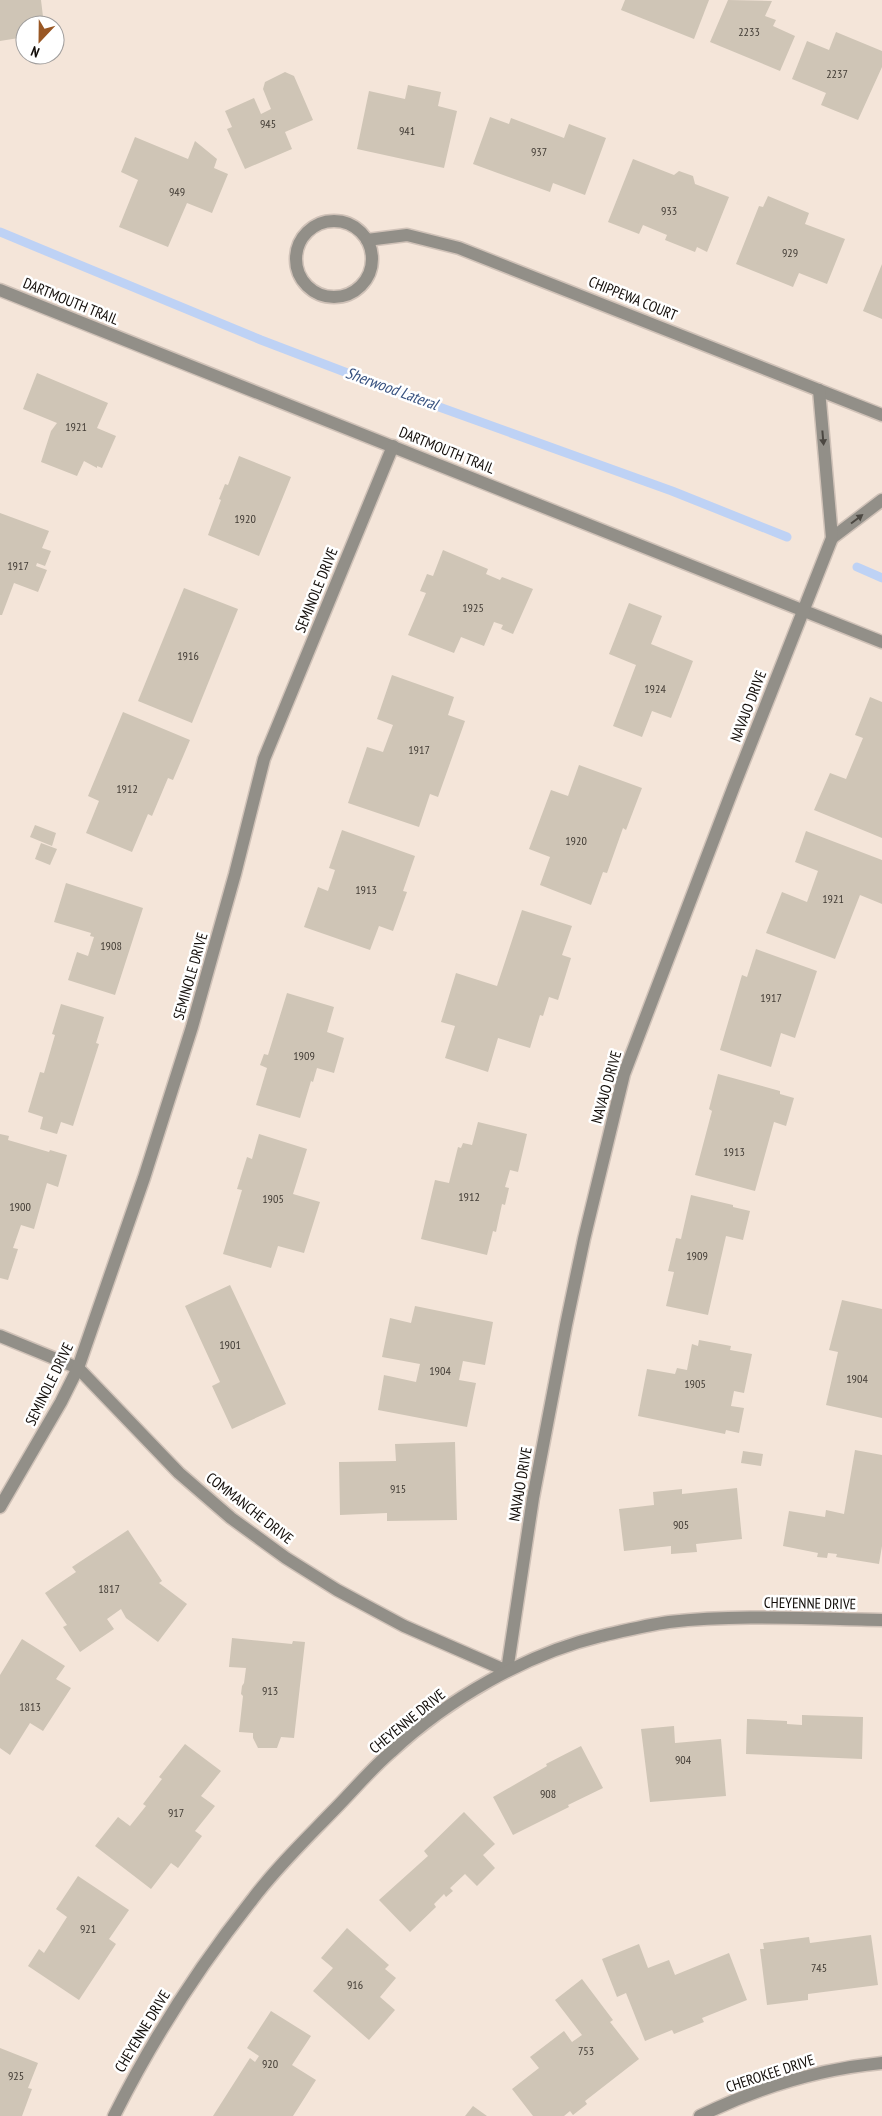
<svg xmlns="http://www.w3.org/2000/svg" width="882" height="2116" viewBox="0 0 882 2116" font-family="'PT Sans Narrow',sans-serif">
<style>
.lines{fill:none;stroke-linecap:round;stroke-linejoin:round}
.stream{stroke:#bed2f5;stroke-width:9}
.building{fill:#cfc5b6}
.street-casing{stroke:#d0c2b8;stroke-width:15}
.street{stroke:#928f88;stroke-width:12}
.oneway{fill:#4c4842}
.labels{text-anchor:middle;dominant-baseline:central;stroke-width:5;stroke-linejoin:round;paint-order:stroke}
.number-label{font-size:12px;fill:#413b34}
.street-label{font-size:15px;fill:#120d09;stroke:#fff}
.water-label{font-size:16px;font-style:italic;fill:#37517f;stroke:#fff}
</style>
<rect width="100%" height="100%" fill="#f4e5d9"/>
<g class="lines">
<g class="stream">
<path d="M0 232 261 340 392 390 672 491 787 537"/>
<path d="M857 567 882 578"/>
</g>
</g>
<g class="building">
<path d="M0 0H41L44 25H25V37L0 41Z"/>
<path d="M625 0H709L694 39 621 10Z"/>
<path d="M728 0 772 1 765 16 776 20 773 26 795 36 780 71 710 42Z"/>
<path d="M836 32 882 51V67L858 120 821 105 826 93 792 79 807 41 829 50Z"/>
<path d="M285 72 294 76 313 120 285 132 292 149 245 169 227 129 232 127 225 111 254 98 261 114 271 109 263 89 265 82Z"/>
<path d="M408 85 441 92 438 106 457 111 444 168 357 149 369 91 405 99Z"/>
<path d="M490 117 509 124 511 118 564 138 569 124 606 138 585 195 553 183 550 192 473 164Z"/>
<path d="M135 137 188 159 195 141 217 159 214 168 228 174 212 213 187 203 168 247 119 227 138 180 121 172Z"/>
<path d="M633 159 674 175 679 171 693 176 695 184 729 197 707 252 697 247 695 252 665 240 667 235 643 225 639 234 608 222Z"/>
<path d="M768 196 809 213 805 224 845 239 827 284 799 273 793 287 736 264 759 206 763 207Z"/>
<path d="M882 264V319L863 311Z"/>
<path d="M37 373 108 403 97 428 116 436 102 468 97 466V468L84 461 77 476 41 462 51 431 57 423 23 409Z"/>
<path d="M239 456 291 477 259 556 208 535 221 500 219 499 225 484 228 485Z"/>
<path d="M0 513 49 531 42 548 51 551 45 566 37 563 36 566 47 570 38 592 14 583 2 615H0Z"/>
<path d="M443 550 488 569 486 574 500 580 502 577 533 589 513 634 501 629 503 625 494 622 484 646 461 637 454 653 408 635 426 593 420 591 427 574 433 576Z"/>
<path d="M184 588 238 609 192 723 138 701Z"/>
<path d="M629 603 662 616 651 644 693 661 671 718 652 711 642 737 613 726 636 665 609 654Z"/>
<path d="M392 675 454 697 448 715 465 721 438 797 430 794 419 827 348 803 367 747 383 752 393 725 377 719Z"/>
<path d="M870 697 882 702V838L814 810 830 773 846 779 863 738 855 735Z"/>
<path d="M123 712 190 740 173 780 168 778 152 816 148 814 132 852 86 833 99 801 88 796Z"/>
<path d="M579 765 642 788 626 830 623 828 607 873 603 872 591 905 540 885 550 857 529 849 551 790 568 796Z"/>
<path d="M35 825 56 833 52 846 30 837Z"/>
<path d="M342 830 415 856 403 891 407 892 393 931 379 926 370 950 304 927 318 887 328 891 335 870 329 868Z"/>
<path d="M806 831 882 860V904L860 895 835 959 766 933 782 892 807 902 818 871 795 862Z"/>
<path d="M41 843 57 849 50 865 35 859Z"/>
<path d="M66 883 143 908 115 995 68 980 77 952 88 956 94 937 90 936 91 933 54 922Z"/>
<path d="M522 910 572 926 562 955 571 958 558 1000 549 997 543 1016 540 1015 530 1048 498 1038 488 1072 445 1058 455 1026 441 1022 456 973 497 986Z"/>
<path d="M756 949 817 971 795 1038 781 1033 771 1067 720 1050 742 975 747 977Z"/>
<path d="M287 993 334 1007 327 1032 344 1038 334 1073 317 1068 313 1082 311 1081 300 1118 256 1105 267 1068 260 1065 264 1054 268 1055Z"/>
<path d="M61 1004 104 1017 96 1043 99 1044 73 1126 61 1122 57 1134 40 1129 43 1117 28 1112 40 1072 44 1073 55 1035 52 1034Z"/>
<path d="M718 1074 780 1091V1094L794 1098 786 1126 774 1122 755 1191 695 1175 712 1111 709 1109Z"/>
<path d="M478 1122 527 1134 518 1172 510 1170 505 1187 509 1188 505 1205 502 1204 496 1232 493 1231 487 1255 421 1239 435 1180 449 1183 458 1147 461 1148 463 1143 472 1145Z"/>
<path d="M0 1134 9 1136 8 1140 49 1152 50 1150 67 1155 58 1187 47 1183 34 1229 21 1225 13 1248 18 1249 8 1280 0 1278Z"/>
<path d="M259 1134 307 1149 293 1194 320 1202 304 1253 278 1246 271 1268 223 1254 242 1190 237 1189 247 1157 252 1159Z"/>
<path d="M691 1195 733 1205V1207L750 1211 743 1240 726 1236 708 1315 666 1306 674 1272 668 1271 676 1238 681 1239Z"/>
<path d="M230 1285 286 1404 232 1429 212 1386 220 1382 185 1306Z"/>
<path d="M842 1300 882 1309V1418L826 1405 838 1352 829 1350Z"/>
<path d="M415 1306 493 1322 485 1365 463 1361 459 1380 476 1383 467 1427 378 1410 384 1375 416 1382 420 1364 382 1357 390 1318 411 1323Z"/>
<path d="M699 1340 731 1346 730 1350 752 1354 744 1393 734 1391 731 1406 744 1408 739 1433 726 1430 725 1434 638 1416 647 1369 675 1374 677 1368 687 1370 692 1344 698 1346Z"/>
<path d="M455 1442 457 1520 387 1521V1513L340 1515 339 1462 396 1461 395 1444Z"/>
<path d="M855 1450 882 1455V1546L879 1564 836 1557 837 1554 828 1553 827 1558 817 1557 818 1553 783 1546 789 1511 825 1517 826 1510 844 1514Z"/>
<path d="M743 1451 763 1454 761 1466 741 1463Z"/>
<path d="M737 1488 742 1539 696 1544 697 1552 671 1554V1546L624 1551 619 1509 654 1505 653 1492 682 1489V1494Z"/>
<path d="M128 1530 162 1581 159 1583 187 1604 158 1642 126 1618 121 1609 107 1619 114 1629 80 1652 63 1627 67 1625 45 1593 76 1572 72 1567Z"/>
<path d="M232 1638 292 1644 293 1641 305 1642 294 1738 281 1737 277 1748H258L253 1738V1733L239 1732 243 1696 241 1694 242 1686 244 1683 246 1668 229 1667Z"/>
<path d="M22 1639 65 1666 56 1679 71 1688 43 1731 30 1723 10 1755 0 1748V1675Z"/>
<path d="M802 1715 863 1717 862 1759 746 1754 747 1719 787 1721V1724L802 1725Z"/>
<path d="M674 1726 675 1743 721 1739 726 1796 650 1802 641 1729Z"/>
<path d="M185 1744 221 1771 201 1796 215 1806 195 1831 202 1836 178 1868 171 1863 151 1889 95 1846 118 1817 130 1826 146 1806 143 1804 162 1779 159 1777Z"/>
<path d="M581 1746 603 1788 568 1805 569 1807 513 1835 493 1797 547 1766 546 1764Z"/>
<path d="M464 1812 495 1844 483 1855 495 1868 477 1886 465 1874 450 1888 453 1891 446 1897 444 1894 434 1904 436 1907 410 1932 379 1900 428 1856 424 1851Z"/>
<path d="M78 1876 129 1910 109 1939 116 1944 79 2000 28 1966 39 1949 44 1953 67 1917 56 1909Z"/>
<path d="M347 1928 389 1965 385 1969 396 1978 380 1997 395 2010 369 2040 313 1991 333 1968 321 1958Z"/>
<path d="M871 1935 878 1985 808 1994V2000L767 2005 760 1949H764L763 1943 809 1937 810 1943Z"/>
<path d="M639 1944 648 1968 669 1960 675 1975 729 1953 747 2000 702 2018 704 2022 674 2034 672 2030 645 2041 626 1993 617 1997 602 1959Z"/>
<path d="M582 1979 613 2020 610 2022 639 2059 585 2101 587 2104 573 2115 570 2111 564 2116H533L512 2089 539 2068 530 2057 564 2031 572 2042 582 2035 555 2000Z"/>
<path d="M271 2011 311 2036 292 2065 316 2080 293 2116H213L250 2058 255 2062 259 2056 247 2048Z"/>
<path d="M0 2048 38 2063 28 2088 32 2089 22 2116H0Z"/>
<path d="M473 2106 487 2116H465Z"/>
</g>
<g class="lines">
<defs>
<g id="street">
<circle cx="334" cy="259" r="38"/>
<path d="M367 240 407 235 459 248 882 415"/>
<path d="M0 290 882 642"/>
<path d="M832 538 882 500"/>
<path d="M0 1336 78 1368 179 1473 231 1518 286 1558 337 1590 404 1626 507 1671 533 1498 566 1325 584 1239 624 1074 734 786 832 538 819 390"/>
<path d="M0 1507 61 1402 78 1368 144 1178 192 1027 235 874 264 759 393 446"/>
<path d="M114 2116C153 2038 198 1968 252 1900 276 1868 305 1840 332 1812 352 1792 370 1770 391 1752 448 1699 526 1654 601 1636 623 1631 647 1625 669 1622 740 1614 811 1619 882 1620"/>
<path d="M700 2116C757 2088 819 2069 882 2063"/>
</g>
</defs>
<use href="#street" class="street-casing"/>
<use href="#street" class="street"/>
</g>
<defs><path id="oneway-solid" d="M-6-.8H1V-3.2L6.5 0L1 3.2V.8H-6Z" transform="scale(1.25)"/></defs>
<g class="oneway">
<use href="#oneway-solid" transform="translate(823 438) rotate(85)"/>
<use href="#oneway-solid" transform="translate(857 519) rotate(-37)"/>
</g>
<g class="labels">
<g class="number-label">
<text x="749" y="31">2233</text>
<text x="837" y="73">2237</text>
<text x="268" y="123">945</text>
<text x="407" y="130">941</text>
<text x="539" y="151">937</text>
<text x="177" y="191">949</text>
<text x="669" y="210">933</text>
<text x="790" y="252">929</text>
<text x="76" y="426">1921</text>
<text x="245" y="518">1920</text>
<text x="18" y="565">1917</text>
<text x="473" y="607">1925</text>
<text x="188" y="655">1916</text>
<text x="655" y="688">1924</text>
<text x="419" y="749">1917</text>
<text x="127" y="788">1912</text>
<text x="576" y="840">1920</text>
<text x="366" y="889">1913</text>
<text x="833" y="898">1921</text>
<text x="111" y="945">1908</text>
<text x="771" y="997">1917</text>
<text x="304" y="1055">1909</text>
<text x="734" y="1151">1913</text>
<text x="469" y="1196">1912</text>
<text x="273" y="1198">1905</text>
<text x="20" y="1206">1900</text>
<text x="697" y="1255">1909</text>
<text x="230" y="1344">1901</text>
<text x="440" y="1370">1904</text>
<text x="857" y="1378">1904</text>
<text x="695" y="1383">1905</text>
<text x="398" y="1488">915</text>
<text x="681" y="1524">905</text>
<text x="109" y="1588">1817</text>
<text x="270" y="1690">913</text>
<text x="30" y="1706">1813</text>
<text x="683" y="1759">904</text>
<text x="548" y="1793">908</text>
<text x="176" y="1812">917</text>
<text x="88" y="1928">921</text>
<text x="819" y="1967">745</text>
<text x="355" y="1984">916</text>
<text x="586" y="2050">753</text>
<text x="270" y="2063">920</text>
<text x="16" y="2075">925</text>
</g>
<g class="street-label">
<text transform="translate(633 298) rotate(22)">CHIPPEWA COURT</text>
<text transform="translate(71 301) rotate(22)">DARTMOUTH TRAIL</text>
<text transform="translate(447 450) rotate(22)">DARTMOUTH TRAIL</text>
<text transform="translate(316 590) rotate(-68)">SEMINOLE DRIVE</text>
<text transform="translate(748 706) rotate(-69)">NAVAJO DRIVE</text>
<text transform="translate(190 976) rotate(-74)">SEMINOLE DRIVE</text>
<text transform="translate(606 1087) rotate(-74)">NAVAJO DRIVE</text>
<text transform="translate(49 1384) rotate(-64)">SEMINOLE DRIVE</text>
<text transform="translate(520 1484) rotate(-80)">NAVAJO DRIVE</text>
<text transform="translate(250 1508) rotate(38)">COMMANCHE DRIVE</text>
<text transform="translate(810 1603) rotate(1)">CHEYENNE DRIVE</text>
<text transform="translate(407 1721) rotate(-39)">CHEYENNE DRIVE</text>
<text transform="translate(142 2031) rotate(-59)">CHEYENNE DRIVE</text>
<text transform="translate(770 2073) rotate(-18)">CHEROKEE DRIVE</text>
</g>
<g class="water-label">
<text transform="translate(392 388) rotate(20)">Sherwood Lateral</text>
</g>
</g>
<g transform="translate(40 40) rotate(202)"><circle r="24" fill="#ffffff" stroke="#a09e9d"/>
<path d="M0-4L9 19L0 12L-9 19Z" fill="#995724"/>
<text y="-8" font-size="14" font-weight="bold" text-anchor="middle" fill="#120d09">N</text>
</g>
</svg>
